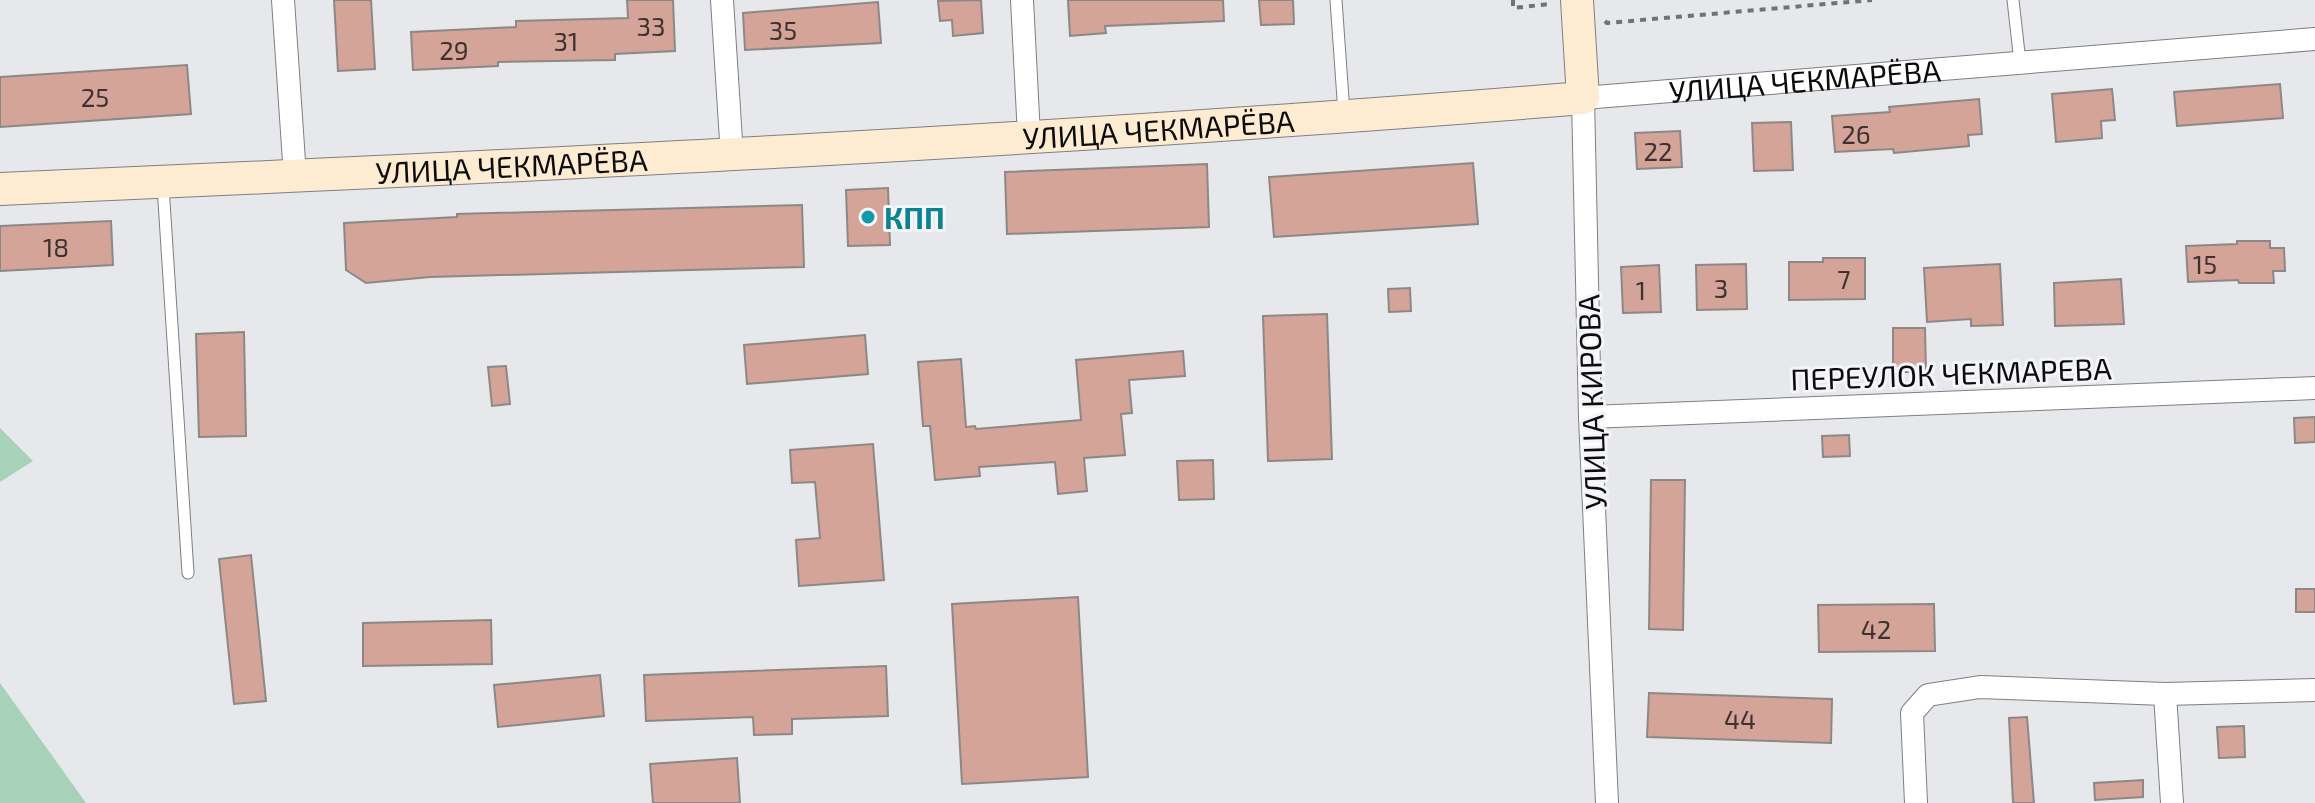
<svg xmlns="http://www.w3.org/2000/svg" width="2315" height="803" viewBox="0 0 2315 803" font-family="'Exo 2',sans-serif">
<style>
.green{fill:#a8d1ba}
.building{fill:#d4a498;stroke:#8c8887;stroke-width:2}
.lines{fill:none;stroke-linecap:round;stroke-linejoin:round}
.lane-casing{stroke:#7e7f82;stroke-width:13}
.street-casing{stroke:#7e7f82;stroke-width:24}
.secondary-casing{stroke:#7e7f82;stroke-width:34}
.path{stroke:#717274;stroke-width:4;stroke-dasharray:6 6;stroke-linecap:butt}
.lane{stroke:#fff;stroke-width:11}
.street{stroke:#fff;stroke-width:22}
.secondary{stroke:#feecd2;stroke-width:32}
.culture-dot{fill:#0f9aa8;stroke:#f4f5f8;stroke-width:3}
.labels{text-anchor:middle;dominant-baseline:central;stroke-width:6;stroke-linejoin:round;paint-order:stroke}
.number-label{font-size:26px;fill:#3e3230}
.street-label{font-size:30px;fill:#0c0c0d;stroke:#f4f5f8}
.culture-label{font-size:30px;font-weight:bold;fill:#0d838f;stroke:#f4f5f8;text-anchor:start}
</style>
<rect width="100%" height="100%" fill="#e6e8eb"/>
<g class="green">
<path d="M0 428 33 461 0 482Z"/>
<path d="M0 683 86 803H0Z"/>
</g>
<g class="building">
<path d="M334 0H371L375 69 338 71Z"/>
<path d="M627 0H673L675 51 615 54V60L498 62V66L413 70 411 32 516 27V21L628 18Z"/>
<path d="M981 0 983 33 953 36 952 20 940 21 938 1Z"/>
<path d="M1068 0H1223L1224 21 1105 26 1106 33 1070 36Z"/>
<path d="M1259 0H1293L1294 24 1261 25Z"/>
<path d="M878 2 881 43 745 50 743 13Z"/>
<path d="M187 65 191 114 0 127V77Z"/>
<path d="M2280 84 2283 118 2177 126 2174 92Z"/>
<path d="M2112 89 2115 120 2101 121 2102 138 2056 142 2052 94Z"/>
<path d="M1979 99 1982 134 1968 135 1969 146 1894 153 1893 149 1835 152 1832 116 1890 112 1889 107Z"/>
<path d="M1791 122 1793 170 1754 171 1752 123Z"/>
<path d="M1680 131 1682 167 1637 169 1635 133Z"/>
<path d="M1473 163 1478 224 1274 237 1269 177Z"/>
<path d="M1207 164 1209 227 1007 234 1005 172Z"/>
<path d="M888 188 890 245 848 246 846 190Z"/>
<path d="M802 205 804 267 430 277 366 283 346 270 344 223 457 217V214Z"/>
<path d="M111 221 113 265 0 271V226Z"/>
<path d="M2237 241H2270V248H2284L2285 271H2273L2274 283H2239L2238 280 2188 282 2186 246 2237 244Z"/>
<path d="M1823 258H1865V299L1789 300V262H1823Z"/>
<path d="M1746 264 1747 309 1697 310 1696 265Z"/>
<path d="M2000 264 2003 325 1971 326V319L1927 322 1924 268Z"/>
<path d="M1659 265 1661 312 1623 313 1621 267Z"/>
<path d="M2121 279 2124 324 2055 326 2054 283Z"/>
<path d="M1410 288 1411 311 1389 312 1388 289Z"/>
<path d="M1327 314 1332 459 1268 461 1263 316Z"/>
<path d="M1893 328H1925L1926 372H1893Z"/>
<path d="M244 332 246 436 199 437 196 334Z"/>
<path d="M865 335 868 374 747 384 744 345Z"/>
<path d="M1183 351 1185 376 1129 380 1132 413 1121 414 1125 455 1084 458 1087 491 1058 494 1055 462 979 467 980 476 935 480 930 426H923L918 362 961 359 966 427 975 426 976 429 1081 420 1076 360Z"/>
<path d="M506 366 510 404 492 406 488 367Z"/>
<path d="M2315 417V442L2295 443 2294 418Z"/>
<path d="M1849 435 1850 456 1823 457 1822 436Z"/>
<path d="M873 444 884 580 799 586 796 540 820 538 815 482 792 483 790 450Z"/>
<path d="M1213 460 1214 499 1179 500 1177 461Z"/>
<path d="M1651 480H1685L1683 630 1649 629Z"/>
<path d="M251 555 266 701 234 704 219 559Z"/>
<rect x="2296" y="589" width="19" height="23"/>
<path d="M1078 597 1088 777 962 784 952 604Z"/>
<path d="M1934 604 1935 651 1819 652 1818 605Z"/>
<path d="M491 620 492 664 363 666V623Z"/>
<path d="M886 666 888 716 792 719V734L754 735 753 717 646 721 644 675Z"/>
<path d="M600 675 604 716 498 727 494 685Z"/>
<path d="M1649 693 1832 699 1831 743 1647 737Z"/>
<path d="M2027 717 2034 803H2013L2009 718Z"/>
<path d="M2244 726 2245 757 2219 758 2217 727Z"/>
<path d="M737 758 740 803H653L650 764Z"/>
<path d="M2143 780V797L2095 800 2094 783Z"/>
</g>
<g class="lines">
<defs>
<g id="lane">
<path d="M1336 0 1344 113"/>
<path d="M2013 0 2020 62"/>
<path d="M163 186 188 573"/>
</g>
<g id="street">
<path d="M283 0 295 176"/>
<path d="M722 0 732 156"/>
<path d="M1022 0 1029 136"/>
<path d="M1590 417 2315 388"/>
<path d="M2165 694 2172 803"/>
<path id="s1" d="M1607 803 1590 417 1583 98 2315 39"/>
<path d="M1916 803 1912 713 1928 695 1980 687 2165 694 2315 690"/>
</g>
<g id="secondary">
<path id="s2" d="M0 189C528 166 1056 141 1583 98L1577 0"/>
</g>
</defs>
<use href="#lane" class="lane-casing"/>
<use href="#street" class="street-casing"/>
<use href="#secondary" class="secondary-casing"/>
<g class="path">
<path d="M1513 0V8L1550 4"/>
<path d="M1605 21 1607 23 1872 0"/>
</g>
<use href="#lane" class="lane"/>
<use href="#street" class="street"/>
<use href="#secondary" class="secondary"/>
</g>
<circle class="culture-dot" cx="868" cy="217" r="8"/>
<g class="labels">
<g class="number-label">
<text x="651" y="25">33</text>
<text x="783" y="29">35</text>
<text x="566" y="40">31</text>
<text x="454" y="49">29</text>
<text x="95" y="96">25</text>
<text x="1856" y="133">26</text>
<text x="1658" y="150">22</text>
<text x="56" y="246">18</text>
<text x="2205" y="263">15</text>
<text x="1844" y="278">7</text>
<text x="1721" y="287">3</text>
<text x="1641" y="289">1</text>
<text x="1876" y="628">42</text>
<text x="1740" y="718">44</text>
</g>
<g class="street-label">
<text stroke="none"><textPath href="#s1" startOffset="928">УЛИЦА ЧЕКМАРЁВА</textPath></text>
<text stroke="none"><textPath href="#s2" startOffset="1160">УЛИЦА ЧЕКМАРЁВА</textPath></text>
<text stroke="none"><textPath href="#s2" startOffset="512">УЛИЦА ЧЕКМАРЁВА</textPath></text>
<text transform="translate(1951 373) rotate(-2)">ПЕРЕУЛОК ЧЕКМАРЕВА</text>
<text transform="translate(1591 402) rotate(-92)">УЛИЦА КИРОВА</text>
</g>
<g class="culture-label">
<text x="884" y="217">КПП</text>
</g>
</g>
</svg>
